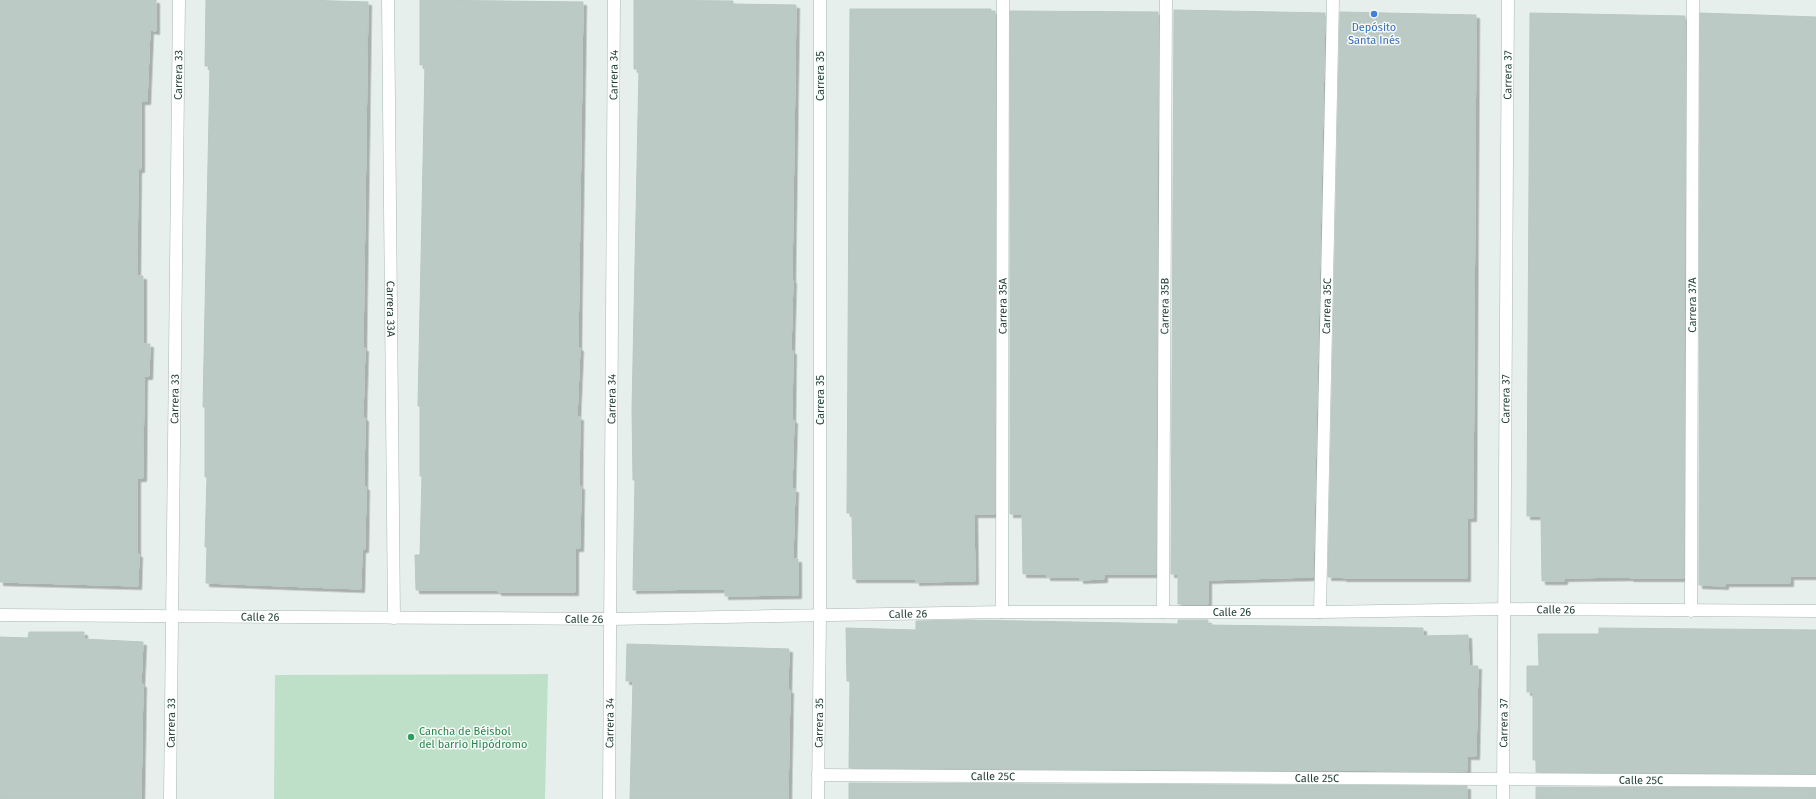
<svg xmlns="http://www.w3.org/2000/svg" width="1816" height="799" viewBox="0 0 1816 799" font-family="'Fira Sans',sans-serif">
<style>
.green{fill:#bfe0c8}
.building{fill:#bbcac4;stroke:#b8c9c2;filter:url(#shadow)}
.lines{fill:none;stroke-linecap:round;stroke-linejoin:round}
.minor-casing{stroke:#a8b8b2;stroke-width:13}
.minor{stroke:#fff;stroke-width:12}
.shop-dot{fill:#3f7fe0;stroke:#f7fbf9;stroke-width:1.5}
.leisure-dot{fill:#2e9e5b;stroke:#f7fbf9;stroke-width:1.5}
.labels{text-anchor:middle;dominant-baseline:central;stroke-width:3;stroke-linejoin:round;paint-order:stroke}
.shop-label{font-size:11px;fill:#366cbe;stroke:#f7fbf9}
.street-label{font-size:11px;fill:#24423a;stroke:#f7fbf9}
.leisure-label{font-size:11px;fill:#27864d;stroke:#f7fbf9;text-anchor:start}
</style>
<defs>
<filter id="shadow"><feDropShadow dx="3.5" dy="3.5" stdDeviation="0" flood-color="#0004"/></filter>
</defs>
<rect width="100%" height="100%" fill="#e6efeb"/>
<path class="green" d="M548 674 545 799H274L275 675Z"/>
<g class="building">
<path d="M0 0H156V31L150 30 147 101H141V169H138L137 276H143V344H150L149 376H144L143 478H137V554H139L138 586 0 582Z"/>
<path d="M206 0H304L368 2 363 348H365L363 417 365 418 364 486 366 487 365 549H362L361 589 206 583 207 547H205L207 477H205V407H203L210 66H205Z"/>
<path d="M420 0 583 2 578 347 580 348 577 417H580L579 486H581L580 548H575V592H498V590H416L415 555H420L422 476H420V406H418L425 65H420Z"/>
<path d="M634 0 733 1V4L796 5 792 280H793L791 351H793L792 420H794L792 489H795L793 559H798V595L725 596V589L633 590 635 480H633L632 410 639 69H634Z"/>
<path d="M850 9H991V11H995V514H974L975 581 916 582V579H853L852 513H847Z"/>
<path d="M1174 10 1325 13 1313 577 1208 580V604H1178V574H1171Z"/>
<path d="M1010 11 1158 12 1156 574H1104V579L1080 580V577H1047V574H1023L1022 514H1010Z"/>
<path d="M1340 12 1476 15 1473 518H1467V578H1343V577H1328Z"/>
<path d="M1530 13 1685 16 1684 578H1630V577L1564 578V581H1542L1541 516H1527Z"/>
<path d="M1700 13 1816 17V576H1790V583H1725V586L1699 585Z"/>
<path d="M969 620 1178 624V620H1208V625L1423 628V636L1468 635 1469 666H1478L1476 756H1467V771L849 768 850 681H847L846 628 916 630V621Z"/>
<path d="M1599 628 1816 630V774L1536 772V760H1533V692H1527V666H1539L1538 634H1599Z"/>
<path d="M29 632H84V639L143 642 141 684H143L141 799H0V637L28 638Z"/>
<path d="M627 644 789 649 788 690H790L788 799H630L633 681H626Z"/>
<path d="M849 783 1467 786V799H849Z"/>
<path d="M1536 787 1816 788V799H1536Z"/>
</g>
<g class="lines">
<defs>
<g id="minor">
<path id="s1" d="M388 0 394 618"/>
<path id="s2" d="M1691 611 1693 0"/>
<path id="s3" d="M1002 612 1003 0"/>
<path id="s4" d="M1163 612 1166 0"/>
<path id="s5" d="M1320 612 1333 0"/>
<path id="s6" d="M0 615 610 619 1002 612H1320L1505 609 1816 611"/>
<path id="s7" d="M818 775 1816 781"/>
<path id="s8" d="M170 799 179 0"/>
<path id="s9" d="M609 799 614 0"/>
<path id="s10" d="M818 799 820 616V0"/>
<path id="s11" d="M1503 799 1508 0"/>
</g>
</defs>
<use href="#minor" class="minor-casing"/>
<use href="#minor" class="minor"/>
</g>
<circle class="shop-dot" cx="1374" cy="14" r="4"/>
<circle class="leisure-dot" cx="411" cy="737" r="4"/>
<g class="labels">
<g class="shop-label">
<text x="1374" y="27">Depósito<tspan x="1374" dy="13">Santa Inés</tspan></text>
</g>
<g class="street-label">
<text stroke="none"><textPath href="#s8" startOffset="724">Carrera 33</textPath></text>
<text stroke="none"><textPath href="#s9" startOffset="724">Carrera 34</textPath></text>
<text transform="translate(820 76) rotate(-90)">Carrera 35</text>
<text stroke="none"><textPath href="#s11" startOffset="724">Carrera 37</textPath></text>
<text stroke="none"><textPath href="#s2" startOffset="306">Carrera 37A</textPath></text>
<text stroke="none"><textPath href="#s3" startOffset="306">Carrera 35A</textPath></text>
<text stroke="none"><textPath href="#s4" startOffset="306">Carrera 35B</textPath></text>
<text stroke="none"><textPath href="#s5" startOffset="306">Carrera 35C</textPath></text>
<text stroke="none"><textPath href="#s1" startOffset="309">Carrera 33A</textPath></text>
<text stroke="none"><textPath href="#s9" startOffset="400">Carrera 34</textPath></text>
<text stroke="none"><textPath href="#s8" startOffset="400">Carrera 33</textPath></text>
<text transform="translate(820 400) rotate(-90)">Carrera 35</text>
<text stroke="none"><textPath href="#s11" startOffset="400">Carrera 37</textPath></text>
<text stroke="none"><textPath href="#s6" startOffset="1556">Calle 26</textPath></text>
<text stroke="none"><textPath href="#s6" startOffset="1232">Calle 26</textPath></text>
<text stroke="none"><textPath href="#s6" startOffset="908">Calle 26</textPath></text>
<text stroke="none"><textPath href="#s6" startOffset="260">Calle 26</textPath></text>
<text stroke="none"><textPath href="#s6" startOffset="584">Calle 26</textPath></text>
<text stroke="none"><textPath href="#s8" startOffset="76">Carrera 33</textPath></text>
<text stroke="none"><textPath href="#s9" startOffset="76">Carrera 34</textPath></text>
<text stroke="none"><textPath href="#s11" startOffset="76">Carrera 37</textPath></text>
<text stroke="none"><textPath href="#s10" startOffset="76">Carrera 35</textPath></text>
<text stroke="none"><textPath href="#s7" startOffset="175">Calle 25C</textPath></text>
<text stroke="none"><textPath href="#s7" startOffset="499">Calle 25C</textPath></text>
<text stroke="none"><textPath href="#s7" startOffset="823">Calle 25C</textPath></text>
</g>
<g class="leisure-label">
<text x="419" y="731">Cancha de Béisbol<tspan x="419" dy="13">del barrio Hipódromo</tspan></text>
</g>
</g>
</svg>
